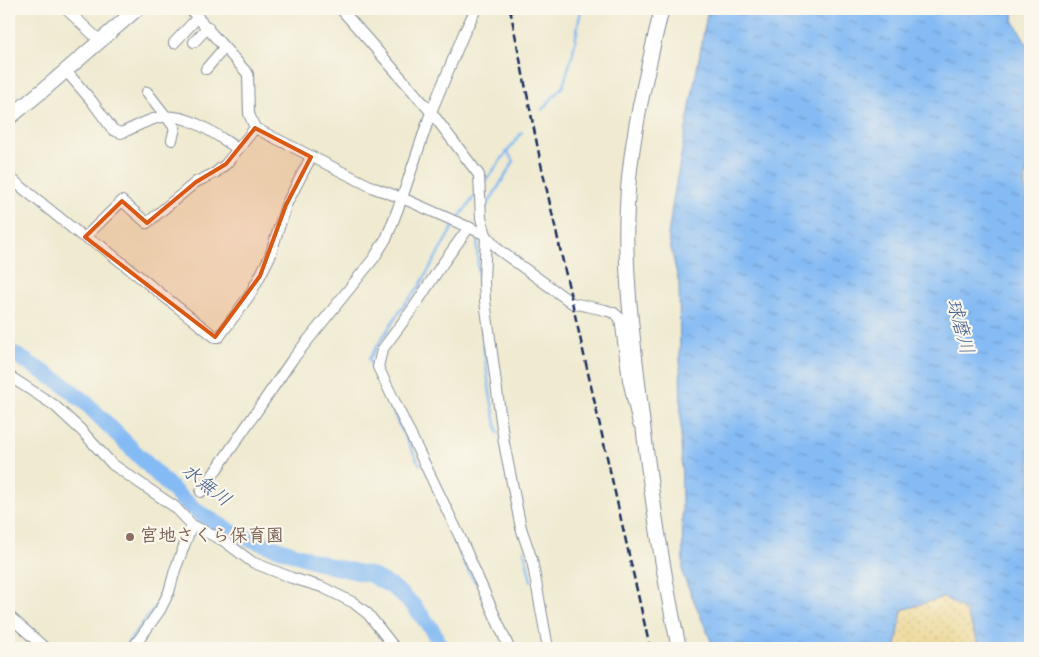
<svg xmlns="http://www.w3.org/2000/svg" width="1039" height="657" viewBox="0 0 1039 657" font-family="'Gochi Hand','Klee One',sans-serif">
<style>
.sand{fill:url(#sand-dots);stroke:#84847e}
.water{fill:url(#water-ripples);stroke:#5075a9}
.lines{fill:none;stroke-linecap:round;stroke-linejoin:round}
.stream{stroke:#85bbf4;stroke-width:2.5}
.river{stroke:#85bbf4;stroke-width:16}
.street-casing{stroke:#858c97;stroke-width:12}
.secondary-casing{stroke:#858c97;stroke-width:16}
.street{stroke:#fff;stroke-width:10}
.secondary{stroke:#fff;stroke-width:14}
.rail{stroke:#1b2f5e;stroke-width:2.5;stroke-dasharray:8 4;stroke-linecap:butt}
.marked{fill:#de5710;fill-opacity:0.2;stroke:#de5710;stroke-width:4;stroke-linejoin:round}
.education-dot{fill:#8d6e63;stroke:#fbf7ec;stroke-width:2}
.labels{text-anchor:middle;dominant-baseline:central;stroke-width:4.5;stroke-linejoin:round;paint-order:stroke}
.education-label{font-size:18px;font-weight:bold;fill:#785e54;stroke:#fbf7ec;text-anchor:start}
.water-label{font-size:19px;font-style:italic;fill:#3b598b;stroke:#fbf7ec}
</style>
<defs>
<pattern id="sand-dots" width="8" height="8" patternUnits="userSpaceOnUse" patternTransform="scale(1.25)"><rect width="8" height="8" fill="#eeda9e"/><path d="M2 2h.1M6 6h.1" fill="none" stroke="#ccbb8a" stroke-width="1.8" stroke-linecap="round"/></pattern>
<pattern id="water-ripples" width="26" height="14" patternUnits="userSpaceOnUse" patternTransform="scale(1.25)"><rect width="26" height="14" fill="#85bbf4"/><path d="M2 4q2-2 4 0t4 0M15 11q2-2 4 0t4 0" fill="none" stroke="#6c98c9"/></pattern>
</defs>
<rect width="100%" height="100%" fill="#fbf7ec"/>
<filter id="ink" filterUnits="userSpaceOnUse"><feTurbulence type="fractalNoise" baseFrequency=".02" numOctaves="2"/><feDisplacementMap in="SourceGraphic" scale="10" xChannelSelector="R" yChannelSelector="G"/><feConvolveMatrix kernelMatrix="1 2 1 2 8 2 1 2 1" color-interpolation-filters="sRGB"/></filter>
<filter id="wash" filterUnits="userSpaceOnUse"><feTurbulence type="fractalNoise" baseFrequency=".0096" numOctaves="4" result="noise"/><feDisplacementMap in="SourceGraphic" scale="20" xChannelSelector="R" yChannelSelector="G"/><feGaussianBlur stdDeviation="1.12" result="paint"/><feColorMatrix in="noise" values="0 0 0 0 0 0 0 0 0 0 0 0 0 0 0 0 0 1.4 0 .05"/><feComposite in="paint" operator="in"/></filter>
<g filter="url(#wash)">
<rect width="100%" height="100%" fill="#efead0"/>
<g class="sand">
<path d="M1030 150V215L1024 184Z"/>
<path d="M944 597 965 611 981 648H897L896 646 902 610Z"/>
</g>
<path class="water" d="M708 9H1014L1013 20 1030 49V150L1024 184 1030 215V648H981L965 611 944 597 902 610 896 646 897 648H714L683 575 679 284 668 235 674 194Z"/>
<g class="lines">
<g class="stream">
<path d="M542 110 563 86 573 53 581 9"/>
<path d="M483 184 522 132"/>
<path d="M486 207 514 161 506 151"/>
<path d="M457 220 474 197"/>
<path d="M478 241 477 247C479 307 484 374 498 433"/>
<path d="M420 465 399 425 369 359 403 306 419 287 454 225"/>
<path d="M440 506 463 562 475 583"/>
<path d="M197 519 201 514"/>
<path d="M524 550 531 581"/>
<path d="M124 648 159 601 164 587 168 563"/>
</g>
<path class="river" d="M9 351 63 384 87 404 181 498 201 514 235 534 330 566 371 575 394 588 413 605 431 628 442 648"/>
</g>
</g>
<g filter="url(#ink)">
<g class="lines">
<defs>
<g id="street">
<path d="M66 9 100 41"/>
<path d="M190 9 248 74 249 114 255 128 374 188 402 198 486 235 499 250 572 303 605 310 614 313 620 318 628 380 638 424"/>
<path d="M341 9 431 112 479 175 481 218 486 235 484 281 485 301 504 443 521 528 532 560 548 648"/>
<path d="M194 42 208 27"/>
<path d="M174 43 198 17"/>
<path d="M206 69 224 48"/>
<path d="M66 71 91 100 113 130 121 133C134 128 148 119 161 117 189 113 216 135 238 149"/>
<path d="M147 92 175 128 172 140"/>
<path d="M9 177 82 236 101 246 215 337H219L249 296 260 276 270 256 286 205 311 157"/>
<path d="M469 227 441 266 414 307 382 350 378 367 460 537 509 648"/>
<path d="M85 237 122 201 147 223 196 182 215 173 226 164 255 128"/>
<path d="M9 376 54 405 81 430 112 464 175 507 192 525 224 541 252 562 292 578 322 587 354 603 368 614 395 648"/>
<path d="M201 492 292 360 374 258 387 237 402 198 431 112 464 33 476 9"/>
<path d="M9 616 45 648"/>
<path d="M133 648 160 610 169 592 175 570 192 525"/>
</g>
<g id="secondary">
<path d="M662 9C657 27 653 46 649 64 638 111 629 157 627 206 624 265 631 324 638 383 648 472 660 561 679 648"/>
<path d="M9 118 48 86 137 9"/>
</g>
</defs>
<use href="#street" class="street-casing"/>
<use href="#secondary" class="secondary-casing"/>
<use href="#street" class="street"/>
<use href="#secondary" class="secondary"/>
<path class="rail" d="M510 9 541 164 650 648"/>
</g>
</g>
<path class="marked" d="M255 128 311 157 286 205 260 276 215 337 85 237 122 201 147 223 196 182 226 164Z"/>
<circle class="education-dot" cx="130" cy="537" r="5"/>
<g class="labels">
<g class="education-label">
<text x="140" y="537">宮地さくら保育園</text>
</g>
<g class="water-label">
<text transform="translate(958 327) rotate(75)">球磨川</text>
<text transform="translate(205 487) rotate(38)">水無川</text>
</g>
</g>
<rect width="1039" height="657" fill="none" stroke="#fbf7ec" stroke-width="30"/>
</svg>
